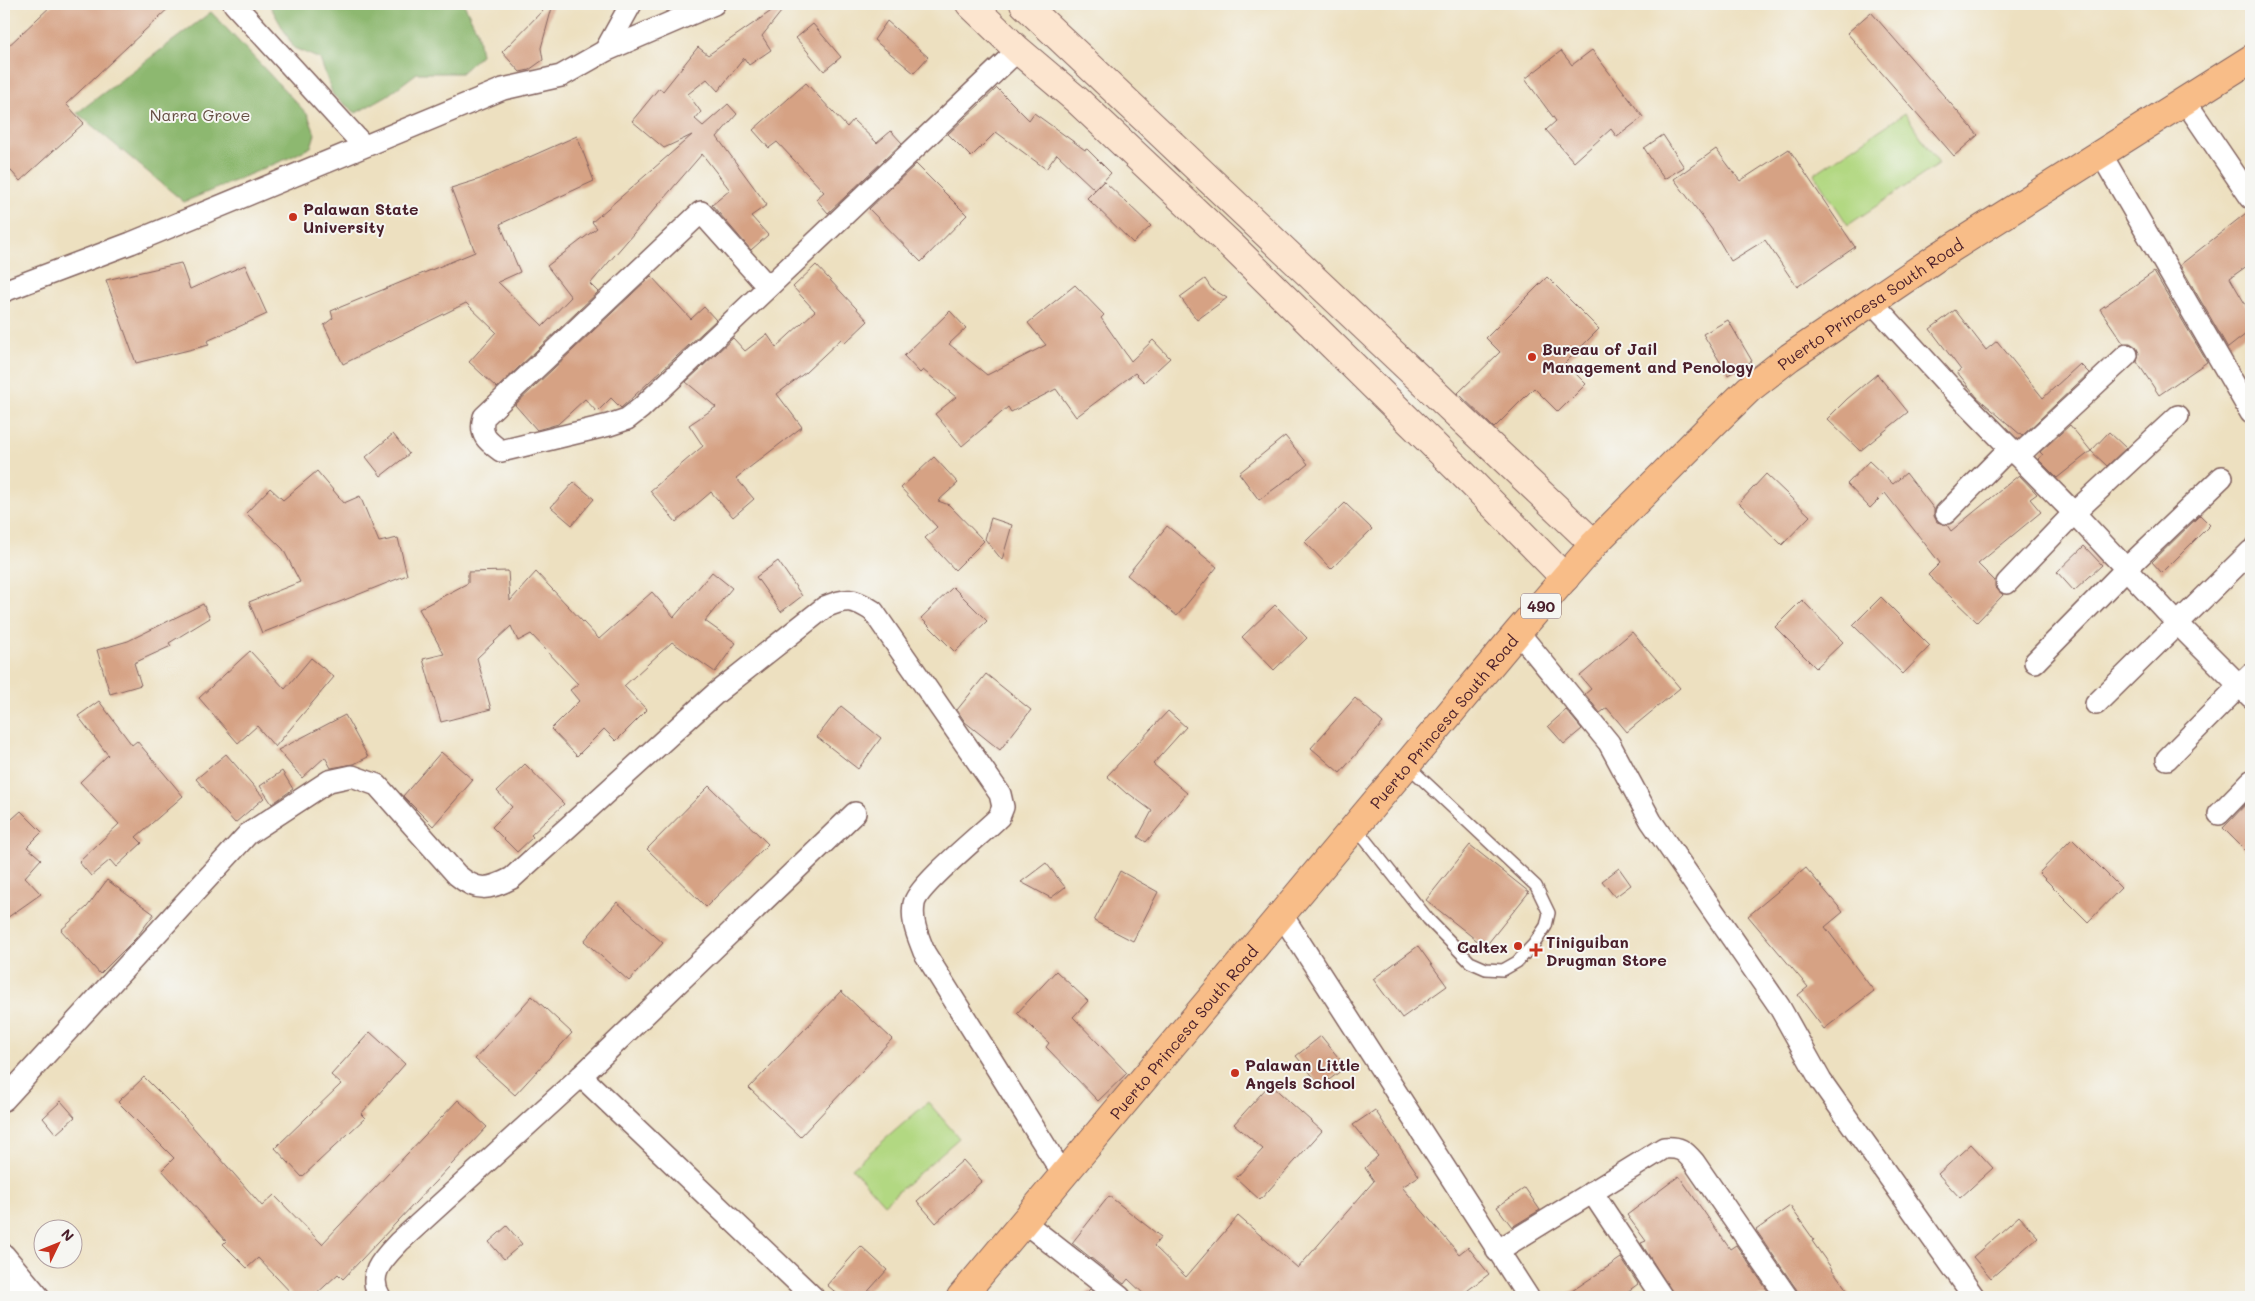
<svg xmlns="http://www.w3.org/2000/svg" width="2255" height="1301" viewBox="0 0 2255 1301" font-family="Mali,sans-serif">
<style>
.green{fill:#b2d882;stroke:#7e7c56}
.forest{fill:#8db870;stroke:#6c6c4e}
.building{fill:#d6a284}
.lines{fill:none;stroke-linecap:round;stroke-linejoin:round}
.lane-casing{stroke:#83635f;stroke-width:14}
.street-casing{stroke:#83635f;stroke-width:24}
.secondary-casing{stroke:#83635f;stroke-width:30}
.primary-casing{stroke:#83635f;stroke-width:30}
.lane{stroke:#fff;stroke-width:11}
.street{stroke:#fff;stroke-width:21}
.secondary{stroke:#fce5cf;stroke-width:28}
.primary{stroke:#f8bd88;stroke-width:28}
.poi-dot{fill:#c8321e;stroke:#f6f6f2;stroke-width:2}
.labels{text-anchor:middle;dominant-baseline:central;stroke-width:4;stroke-linejoin:round;paint-order:stroke}
.shield{fill:#f6f6f2;stroke:#7e6067;stroke-width:1}
.shield-label{font-size:15px;font-weight:bold;fill:#4a1f2b}
.park-label{font-size:16px;fill:#644d41;stroke:#f6f6f2}
.poi-label{font-size:16px;font-weight:bold;fill:#4a1f2b;stroke:#f6f6f2;text-anchor:start}
.street-label{font-size:16px;fill:#4a1f2b;stroke:#f6f6f2}
</style>
<rect width="100%" height="100%" fill="#f6f6f2"/>
<filter id="ink" filterUnits="userSpaceOnUse"><feTurbulence type="fractalNoise" baseFrequency=".02" numOctaves="2"/><feDisplacementMap in="SourceGraphic" scale="10" xChannelSelector="R" yChannelSelector="G"/><feConvolveMatrix kernelMatrix="1 2 1 2 8 2 1 2 1" color-interpolation-filters="sRGB"/></filter>
<filter id="wash" filterUnits="userSpaceOnUse"><feTurbulence type="fractalNoise" baseFrequency=".0096" numOctaves="4" result="noise"/><feDisplacementMap in="SourceGraphic" scale="20" xChannelSelector="R" yChannelSelector="G"/><feGaussianBlur stdDeviation="1.12" result="paint"/><feColorMatrix in="noise" values="0 0 0 0 0 0 0 0 0 0 0 0 0 0 0 0 0 1.4 0 .05"/><feComposite in="paint" operator="in"/></filter>
<g filter="url(#wash)">
<rect width="100%" height="100%" fill="#ede0c0"/>
<g class="green">
<path d="M1905 113 1939 164 1848 225 1814 174Z"/>
<path d="M928 1102 959 1138 884 1204 852 1168Z"/>
</g>
<g class="forest">
<path d="M269 4H464L477 31 481 55 461 73H417L388 95 356 113 333 95 320 59 294 48Z"/>
<path d="M211 12 308 115 315 134 311 147 291 157 184 202 77 113Z"/>
</g>
<g id="blocks">
<g class="building">
<path d="M53 4H173L66 104 84 123 20 181 4 163V50Z"/>
<path d="M549 4H553L541 48 543 60 529 70 520 72 502 52Z"/>
<path d="M777 7 781 12 762 36 771 50 749 65 744 58 718 91 707 79 688 94 701 112 695 119 703 126 728 104 737 114 717 137 767 205 751 216 768 235 751 250 712 205 730 190 702 154 590 284 598 292 497 388 469 362 496 332 466 303 343 364 324 325 333 318 331 311 475 252 451 188 480 179 577 136 594 181 500 224 520 272 498 282 543 326 571 297 547 266 597 228 592 222 692 135 664 148 632 121 659 88 663 91 698 47 708 55Z"/>
<path d="M1871 12 1978 135 1954 156 1847 33Z"/>
<path d="M887 21 928 57 914 73 874 40Z"/>
<path d="M813 24 841 57 824 71 796 38Z"/>
<path d="M1592 50 1643 117 1617 137 1611 129 1574 162 1546 130 1556 121 1525 79 1561 51 1572 65Z"/>
<path d="M806 83 847 127 853 120 877 143 891 131 902 143 828 213 816 199 824 192 777 142 769 148 753 130Z"/>
<path d="M997 88 1029 120 1034 113 1085 150 1087 149 1111 173 1095 190 1057 154 1046 169 996 132 971 157 948 134Z"/>
<path d="M1663 135 1684 167 1664 179 1644 148Z"/>
<path d="M1716 149 1740 181 1789 149 1855 247 1797 287 1765 240 1731 261 1713 231 1674 179Z"/>
<path d="M916 164 967 215 921 262 869 209Z"/>
<path d="M1104 181 1151 226 1133 243 1087 198Z"/>
<path d="M2250 210 2251 263 2230 278 2251 314V330L2228 348 2180 265Z"/>
<path d="M181 263 190 289 245 265 267 314 207 341 209 345 136 363 106 280Z"/>
<path d="M816 265 868 321 845 343 841 339 806 372 777 394 802 427 736 478 754 499 733 517 711 492 676 522 650 491 703 446 689 425 716 407 686 382 733 338 745 351 767 334 776 347 815 311 793 287Z"/>
<path d="M2154 272 2207 362 2159 395 2137 362 2139 353 2136 347 2130 343H2123L2100 309Z"/>
<path d="M651 276 691 319 704 307 716 320 621 408 611 398 597 412 585 399 558 424 537 430 515 405Z"/>
<path d="M1547 277 1599 329 1565 363 1586 384 1558 412 1534 388 1494 428 1458 393 1500 352 1486 338Z"/>
<path d="M1205 279 1211 288 1227 298 1197 320 1180 297Z"/>
<path d="M1075 285 1104 315 1101 318 1131 361 1153 340 1170 358 1144 382 1135 373 1076 417 1056 389 1011 412 1008 407 962 446 935 414 956 397 923 370 920 373 904 356 950 311 966 328 949 344 987 375 1046 345 1028 323Z"/>
<path d="M1955 310 1986 350 1997 341 2043 398 2080 364 2089 373 2022 436 1977 397 1957 372 1961 370 1930 329Z"/>
<path d="M1728 320 1752 361 1728 375 1703 334Z"/>
<path d="M1877 374 1908 412 1860 451 1827 419 1847 399Z"/>
<path d="M2070 425 2091 451 2057 478 2038 459 2043 455 2040 452Z"/>
<path d="M2109 432 2126 448 2107 466 2091 451Z"/>
<path d="M393 434 409 454 381 476 366 457Z"/>
<path d="M1285 436 1308 464 1290 479 1289 478 1259 500 1239 473Z"/>
<path d="M934 457 958 483 938 501 949 505 984 541 955 570 925 538 937 527 901 488Z"/>
<path d="M1869 461 1893 484 1906 473 1934 509V516L1937 522 1947 525 1951 531 2019 475 2037 494 2030 499 2041 512 1978 564 1995 581V587L2003 595 1977 622 1928 575 1940 563 1885 493 1870 508 1847 484Z"/>
<path d="M317 471 344 503 360 496 379 542 398 538 407 575 262 633 249 602 300 582 283 549 246 513 270 488 283 500Z"/>
<path d="M1766 474 1810 516 1782 545 1739 503Z"/>
<path d="M574 482 594 499 572 525 551 507Z"/>
<path d="M1345 503 1372 529 1331 569 1305 542Z"/>
<path d="M2200 515 2210 525 2162 573 2152 562Z"/>
<path d="M991 518 1012 525 1002 560 985 539Z"/>
<path d="M1167 526 1217 567 1177 616 1127 575Z"/>
<path d="M2084 546 2102 565 2074 591 2057 572Z"/>
<path d="M778 561 802 596 781 612 756 577Z"/>
<path d="M508 571 510 601 536 572 599 639 652 592 674 617 712 572 732 588 705 621 736 643 715 672 672 642 624 686 647 710 616 741 604 729 577 756 551 729 579 701 570 690 578 684 531 634 518 641 511 626 477 658 491 709 441 722 423 659 444 654 419 609 468 583V572Z"/>
<path d="M953 587 987 621 955 652 921 618Z"/>
<path d="M1881 597 1930 646 1903 674 1853 625Z"/>
<path d="M1802 600 1843 642 1816 668 1775 627Z"/>
<path d="M203 604 210 618 169 643 171 646 134 663 141 685 110 694 97 650 128 641Z"/>
<path d="M1275 605 1307 638 1274 670 1242 637Z"/>
<path d="M1632 632 1680 688 1627 732 1607 708 1600 713 1585 694 1591 689 1580 676Z"/>
<path d="M250 651 285 689 311 658 334 677 275 747 257 726 238 743 199 698Z"/>
<path d="M986 674 1031 710 1000 750 965 722 957 710Z"/>
<path d="M1355 698 1383 723 1340 773 1311 748Z"/>
<path d="M99 701 132 745 137 741 183 796 136 837 142 843 116 867 110 860 91 876 79 862 119 824 80 782 108 755 78 716Z"/>
<path d="M841 706 881 738 858 769 817 737Z"/>
<path d="M1566 710 1582 729 1564 744 1548 726Z"/>
<path d="M1168 711 1186 727 1153 764 1187 793 1146 842 1138 837 1152 811 1128 793 1127 794 1107 776Z"/>
<path d="M345 715 368 757 354 764 331 768 325 757 302 778 278 750Z"/>
<path d="M441 752 473 780 433 826 403 796Z"/>
<path d="M226 754 264 798 235 823 196 779Z"/>
<path d="M525 764 564 804 531 835 533 837 517 852 492 827 512 807 497 791Z"/>
<path d="M282 771 293 789 272 804 260 786Z"/>
<path d="M709 786 768 844 706 907 647 849Z"/>
<path d="M2251 799V856L2223 828Z"/>
<path d="M21 811 42 832 27 847 41 859 25 877 41 894 4 920V826Z"/>
<path d="M2072 839 2121 888 2088 922 2039 873Z"/>
<path d="M1470 845 1529 892 1485 947 1426 900Z"/>
<path d="M1046 863 1065 887 1051 898 1021 882Z"/>
<path d="M1619 868 1631 885 1615 897 1602 881Z"/>
<path d="M1806 868 1843 912 1825 927 1874 991 1824 1029 1798 995 1808 987 1748 916Z"/>
<path d="M1120 871 1158 892 1133 941 1094 921Z"/>
<path d="M107 880 154 914 136 938 100 974 61 930 87 907Z"/>
<path d="M617 902 663 943 629 981 584 941Z"/>
<path d="M1418 946 1447 986 1402 1018 1373 979Z"/>
<path d="M1056 971 1088 1001 1073 1017 1127 1073 1098 1101 1046 1047 1049 1043 1017 1013Z"/>
<path d="M841 991 892 1039 800 1137 749 1088Z"/>
<path d="M532 996 572 1033 515 1095 475 1059Z"/>
<path d="M370 1032 405 1064 361 1114 365 1118 302 1177 275 1148 341 1084 331 1075Z"/>
<path d="M1321 1036 1346 1067 1321 1086 1296 1056Z"/>
<path d="M144 1077 184 1117 262 1206 274 1195 322 1244 458 1100 487 1127 343 1279 338 1274 313 1297H295L258 1258 247 1268 223 1244 226 1241 162 1170 174 1158 118 1102Z"/>
<path d="M1270 1084 1322 1131 1260 1200 1236 1178 1263 1149 1234 1124Z"/>
<path d="M61 1101 75 1117 56 1134 43 1118Z"/>
<path d="M1375 1110 1419 1176 1402 1187 1459 1254 1468 1247 1489 1274 1459 1297H1147L1128 1279 1124 1284 1072 1243 1109 1196 1161 1237 1154 1246 1186 1277 1238 1216 1298 1268 1374 1181 1365 1168 1378 1156 1353 1125Z"/>
<path d="M1971 1144 1993 1168 1960 1198 1938 1174Z"/>
<path d="M963 1160 982 1181 936 1223 917 1201Z"/>
<path d="M1679 1176 1730 1249 1736 1245 1772 1297H1675L1641 1243 1646 1241 1627 1215Z"/>
<path d="M1525 1188 1540 1210 1512 1227 1497 1207Z"/>
<path d="M1790 1206 1814 1240 1812 1241 1852 1297H1799L1797 1290 1756 1230Z"/>
<path d="M2019 1216 2038 1237 1991 1278 1973 1257Z"/>
<path d="M507 1226 522 1244 504 1259 489 1242Z"/>
<path d="M861 1246 887 1270 863 1297H841L827 1285Z"/>
<path d="M1621 1258 1638 1284 1620 1297H1563Z"/>
<path d="M1090 1289 1100 1297H1082Z"/>
</g>
</g>
</g>
<g filter="url(#ink)">
<use href="#blocks" fill-opacity="0" stroke="#83635f" stroke-width="1"/>
<g class="lines">
<defs>
<path id="lane" d="M1355 827 1428 919 1470 962 1486 969 1503 970 1517 962 1534 944 1546 926 1549 913 1536 886 1407 765"/>
<g id="street">
<path d="M234 4 364 146"/>
<path d="M605 51 631 4"/>
<path d="M2185 101 2251 198"/>
<path d="M2101 154 2251 413"/>
<path d="M768 287 701 212 484 417C479 435 487 441 501 451L609 425 627 419 641 408 1018 50"/>
<path d="M4 291 131 243 503 89 561 76 605 51 714 4"/>
<path d="M1871 301 1951 388 2074 513 2178 624 2251 697"/>
<path d="M2018 456 2127 355"/>
<path d="M1946 513 2010 448"/>
<path d="M2007 583 2074 513 2178 416"/>
<path d="M1518 632 1609 743 1651 821 1779 1006 1821 1081 1974 1297"/>
<path d="M2035 662 2126 569 2222 477"/>
<path d="M2096 704 2251 551"/>
<path d="M2167 759 2251 674"/>
<path d="M2219 814 2251 781"/>
<path d="M1282 915 1528 1297"/>
<path d="M581 1076 813 1297"/>
<path d="M4 1100 248 834 329 781 352 776 377 785 457 875C477 892 489 890 512 878L715 694 825 607C846 598 853 598 873 611L1000 794 1003 807 999 817C982 834 917 886 914 904 911 922 918 936 924 952L1064 1176"/>
<path d="M1592 1192 1662 1297"/>
<path d="M1024 1222 1120 1297"/>
<path d="M1497 1251 1664 1148C1680 1147 1684 1150 1694 1162L1787 1297"/>
<path d="M4 1255 39 1297"/>
<path d="M4 1293 21 1277"/>
<path d="M380 1297C366 1274 384 1258 399 1242L581 1076 855 813"/>
</g>
<g id="secondary">
<path d="M970 4 1018 50 1077 100 1233 247 1468 479 1565 578"/>
<path d="M1024 4 1594 544"/>
</g>
<g id="primary">
<path id="s1" d="M961 1297 1518 632 1594 544 1713 424 1749 389 1790 357 1939 256 2251 59"/>
</g>
</defs>
<use href="#lane" class="lane-casing"/>
<use href="#street" class="street-casing"/>
<use href="#secondary" class="secondary-casing"/>
<use href="#primary" class="primary-casing"/>
<use href="#lane" class="lane"/>
<use href="#street" class="street"/>
<use href="#secondary" class="secondary"/>
<use href="#primary" class="primary"/>
</g>
</g>
<g class="poi-dot">
<circle cx="293" cy="217" r="5"/>
<circle cx="1532" cy="357" r="5"/>
<circle cx="1518" cy="946" r="5"/>
<path d="M1533.5 942.5h5v5h5v5h-5v5h-5v-5h-5v-5h5z"/>
<circle cx="1235" cy="1073" r="5"/>
</g>
<g class="labels">
<rect class="shield" x="1521" y="593.5" width="40" height="25" rx="4"/>
<g class="shield-label">
<text x="1541" y="606">490</text>
</g>
<g class="park-label">
<text x="200" y="114">Narra Grove</text>
</g>
<g class="poi-label">
<text x="303" y="208">Palawan State<tspan x="303" dy="18">University</tspan></text>
<text x="1542" y="348">Bureau of Jail<tspan x="1542" dy="18">Management and Penology</tspan></text>
<text x="1546" y="941">Tiniguiban<tspan x="1546" dy="18">Drugman Store</tspan></text>
<text x="1508" y="946" text-anchor="end">Caltex</text>
<text x="1245" y="1064">Palawan Little<tspan x="1245" dy="18">Angels School</tspan></text>
</g>
<g class="street-label">
<text stroke="none"><textPath href="#s1" startOffset="1351">Puerto Princesa South Road</textPath></text>
<text stroke="none"><textPath href="#s1" startOffset="751">Puerto Princesa South Road</textPath></text>
<text stroke="none"><textPath href="#s1" startOffset="346">Puerto Princesa South Road</textPath></text>
</g>
</g>
<rect width="2255" height="1301" fill="none" stroke="#f6f6f2" stroke-width="20"/>
<g transform="translate(58 1244) rotate(47)"><circle r="24" fill="#f6f6f2" stroke="#b1a0a2"/>
<path d="M0-4L9 19L0 12L-9 19Z" fill="#c8321e"/>
<text y="-8" font-size="14" font-weight="bold" text-anchor="middle" fill="#4a1f2b">N</text>
</g>
</svg>
